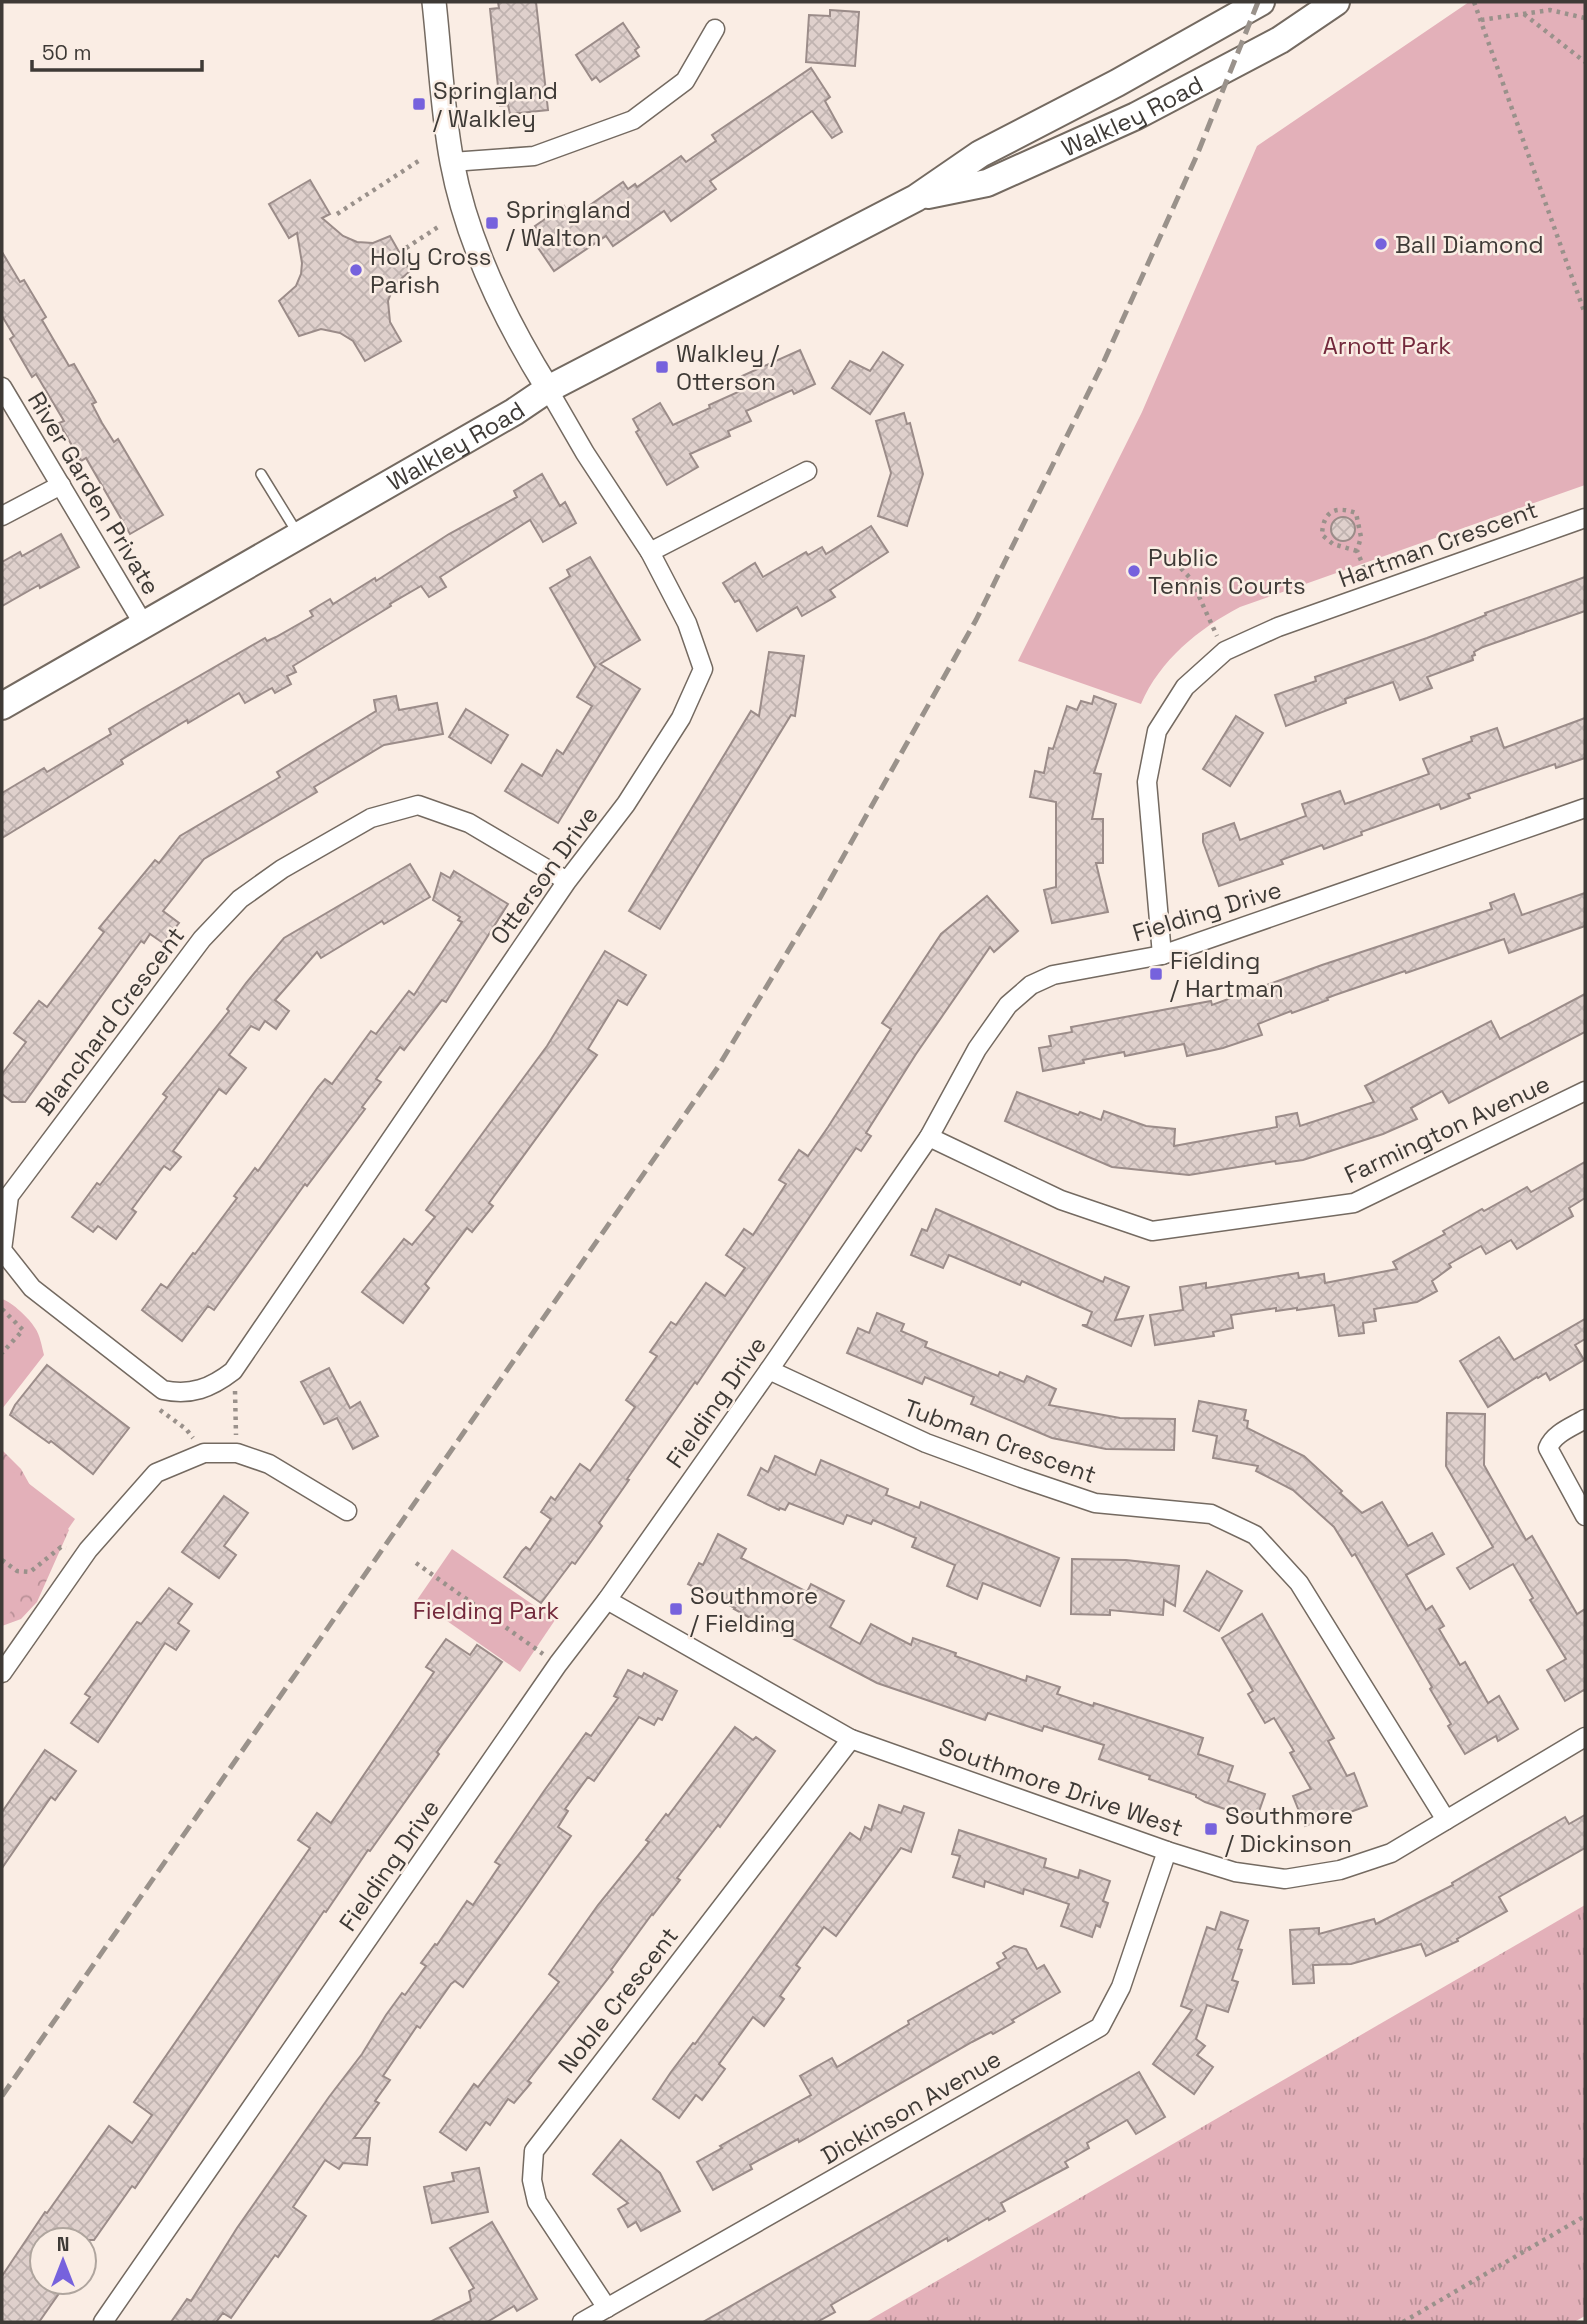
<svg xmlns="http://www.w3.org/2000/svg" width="1587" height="2324" viewBox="0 0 1587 2324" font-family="'Space Grotesk',sans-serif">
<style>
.grass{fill:url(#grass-tufts)}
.forest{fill:url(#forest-crowns)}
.green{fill:#e3b0b9}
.building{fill:url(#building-cross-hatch);stroke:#9b8c89;stroke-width:2}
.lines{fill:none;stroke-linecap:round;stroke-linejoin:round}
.service-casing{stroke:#746a61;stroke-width:12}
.minor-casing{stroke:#746a61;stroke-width:21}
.tertiary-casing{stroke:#746a61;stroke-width:26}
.secondary-casing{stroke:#746a61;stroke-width:30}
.path{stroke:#9a918b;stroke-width:4.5;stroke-dasharray:3.5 5;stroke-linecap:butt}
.service{stroke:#fff;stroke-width:9}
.minor{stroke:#fff;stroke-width:18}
.tertiary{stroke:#fff;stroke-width:23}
.secondary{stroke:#fff;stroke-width:26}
.rail{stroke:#9a928b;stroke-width:5;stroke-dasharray:14 7;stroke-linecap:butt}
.poi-dot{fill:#7662dd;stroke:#faede4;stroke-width:2.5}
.labels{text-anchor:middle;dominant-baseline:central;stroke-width:5;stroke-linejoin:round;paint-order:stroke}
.poi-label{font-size:24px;fill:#3e3a36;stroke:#faede4;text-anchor:start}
.street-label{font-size:24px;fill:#3e3a36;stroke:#faede4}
.park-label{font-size:24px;fill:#72283b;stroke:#faede4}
</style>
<defs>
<pattern id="grass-tufts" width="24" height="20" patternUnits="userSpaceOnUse" patternTransform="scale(1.75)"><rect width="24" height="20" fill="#e3b0b9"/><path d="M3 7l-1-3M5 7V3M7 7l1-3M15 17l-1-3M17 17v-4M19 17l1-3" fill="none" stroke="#b99097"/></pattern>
<pattern id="forest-crowns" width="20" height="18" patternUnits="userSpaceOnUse" patternTransform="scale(1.75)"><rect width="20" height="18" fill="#e3b0b9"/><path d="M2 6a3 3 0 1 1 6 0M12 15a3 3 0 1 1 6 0" fill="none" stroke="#b99097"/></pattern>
<pattern id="building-cross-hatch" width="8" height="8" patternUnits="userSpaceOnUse" patternTransform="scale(1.75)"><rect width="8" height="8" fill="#dfd0cc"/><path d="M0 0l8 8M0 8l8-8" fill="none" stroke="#c0b3b0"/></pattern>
</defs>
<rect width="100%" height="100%" fill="#faede4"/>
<path class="grass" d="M1585 1905V2316L1574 2322H866Z"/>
<path class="forest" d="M2 1450 21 1469 36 1496 69 1530 37 1602 21 1619 2 1626Z"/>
<g class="green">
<path d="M1469 2H1585V485L1240 607C1198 629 1160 660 1141 704L1018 661 1142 412 1257 146Z"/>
<path d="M2 1299C12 1302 30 1319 35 1328 40 1335 42 1347 44 1355L2 1409Z"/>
<path d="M2 1463 75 1519 2 1624Z"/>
<path d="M452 1549 555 1620 520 1672 417 1600Z"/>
</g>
<g class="building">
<path d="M498 2H536L548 110 510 114 508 105 500 106 490 9 499 8Z"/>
<path d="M830 10 859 12 855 66 806 62 809 15 830 16Z"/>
<path d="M623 23 639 47 635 50 639 56 600 82 596 77 592 80 576 55Z"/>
<path d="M811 68 830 97 825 101 842 132 832 138 812 111 710 181 716 189 671 221 664 211 613 246 606 236 554 271 532 239 540 234 535 226 564 206 569 214 577 208 580 212 623 182 628 189 635 184 637 187 681 156 686 162 716 141 712 135Z"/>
<path d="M310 180 330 214 322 218 343 236 357 242 373 243 390 236 410 271 394 285 388 301 390 322 401 341 365 361 353 341 340 333 321 329 299 336 279 301 296 286 301 274 302 263 297 233 289 238 269 204Z"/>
<path d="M2 252 20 282 24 280 46 317 42 320 69 366 74 364 96 402 92 404 102 423 114 442 118 439 163 515 130 534 86 458 81 461 59 423 64 421 36 374 32 377 10 339 14 336 2 316Z"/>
<path d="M800 350 815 384 794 394 792 390 746 411 751 421 728 431 730 436 690 454 698 467 667 485 636 432 639 430 633 419 660 403 673 425 710 408 709 405 747 388 742 376Z"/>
<path d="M883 352 903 365 870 414 832 388 850 361 870 371Z"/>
<path d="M904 413 907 424 910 423 923 474 907 526 878 516 891 473 876 421Z"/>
<path d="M542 474 560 506 565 502 576 523 543 542 530 520 440 577 446 587 429 597 421 586 390 604 391 606 293 666 296 672 287 676 291 684 275 693 272 688 245 703 239 693 188 723 187 720 121 760 123 764 2 838V793L44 768 47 772 111 734 109 729 142 709 265 638 267 641 276 637 313 616 310 611 330 599 333 604 375 578 376 581 449 534 517 497 514 491Z"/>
<circle cx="1343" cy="529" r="12"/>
<path d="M871 526 888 552 830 590 835 597 802 616 797 607 757 631 739 600 735 602 723 583 755 563 763 577 806 552 808 555 822 547 826 554Z"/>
<path d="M61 534 79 567 40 588 39 585 2 606V562L20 552 22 556Z"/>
<path d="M590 557 640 640 600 664 640 689 558 823 505 791 522 764 542 776 557 750 563 754 592 706 577 697 596 666 595 667 550 588 570 576 567 570Z"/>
<path d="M1585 577V611L1483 647 1474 652 1475 655 1472 656 1473 660 1427 677 1432 688 1400 700 1393 682 1345 699 1346 703 1286 726 1275 695 1316 681 1315 677 1427 638 1486 615 1485 613Z"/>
<path d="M769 652 804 656 795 716 791 715 660 929 629 911 751 711 759 716Z"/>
<path d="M396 696 399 710 437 703 443 734 384 745 314 787 317 792 204 859 163 911 179 923 163 943 150 934 144 943 141 941 25 1102H12L2 1094V1074L26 1042 14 1033 39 1001 47 1007 104 932 99 928 155 860 159 863 180 836 280 777 277 772 376 711 374 700Z"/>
<path d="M1094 696 1116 704 1094 773 1101 774 1092 819H1103V863H1096L1108 912 1052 923 1044 890 1056 887V802L1030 797 1035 771 1044 773 1049 748 1053 749 1067 706 1077 710 1081 701 1092 704Z"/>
<path d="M466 709 508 735 491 763 449 737Z"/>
<path d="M1236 716 1263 733 1230 786 1203 769Z"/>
<path d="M1585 718V758L1556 768 1555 764 1468 794 1470 798 1441 809 1439 804 1361 832 1362 835 1324 849 1322 845 1281 860 1283 864 1219 886 1203 842V834L1234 823 1240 840 1306 816 1302 804 1340 791 1345 804 1429 774 1423 759 1472 741 1471 737 1497 728 1504 748Z"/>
<path d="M410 864 430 897 384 924 382 921 321 958 317 952 275 1000 289 1011 276 1029 265 1021 259 1030 251 1026 229 1055 246 1068 226 1094 219 1089 173 1151 181 1157 170 1170 164 1166 132 1209 136 1212 116 1239 98 1226 93 1232 72 1217 97 1183 100 1185 167 1097 163 1094 229 1011 227 1009 246 983 284 938Z"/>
<path d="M454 871 508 904 446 1002 442 1000 404 1050 400 1047 376 1079 381 1082 362 1107 365 1109 307 1186 305 1184 214 1310 208 1306 182 1341 142 1310 161 1284 167 1288 193 1253 195 1254 237 1198 234 1196 255 1168 258 1171 318 1087 325 1079 332 1084 371 1031 376 1034 409 991 414 995 462 922 458 920 460 917 433 900 441 873 450 878Z"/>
<path d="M1585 893V926L1509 953 1504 939 1406 973 1405 971 1335 995 1327 998 1328 1000 1292 1013 1291 1011 1258 1024 1262 1035 1223 1048 1187 1056 1184 1044 1125 1056 1124 1052 1083 1060 1084 1063 1043 1071 1039 1048 1051 1046 1049 1036 1072 1032 1071 1027 1211 1001 1212 1005 1322 965 1492 909 1490 903 1514 894 1522 915Z"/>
<path d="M987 896 1018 931 994 952 990 947 916 1054 866 1133 871 1136 861 1151 856 1148 697 1384 695 1382 627 1479 629 1480 599 1523 602 1526 588 1546 575 1564 572 1562 541 1603 504 1577 522 1551 526 1547 530 1550 551 1519 541 1512 551 1497 555 1500 580 1464 590 1471 635 1407 626 1400 657 1356 650 1352 671 1322 676 1325 706 1283 725 1296 745 1268 726 1255 744 1229 753 1235 786 1184 779 1180 799 1150 808 1156 828 1127 891 1029 882 1023 941 934Z"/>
<path d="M605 951 646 975 627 1005 618 1000 588 1049 597 1055 489 1203 493 1206 472 1232 467 1228 425 1284 429 1288 403 1323 362 1292 404 1239 412 1245 435 1217 426 1210 547 1046Z"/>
<path d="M1585 994V1032L1449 1103 1442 1091 1411 1108 1417 1119 1383 1134 1303 1160 1276 1164 1275 1161 1189 1175 1112 1167 1005 1121 1017 1092 1078 1115 1080 1112 1101 1120 1104 1111 1146 1126 1175 1129 1174 1146 1277 1127 1276 1117 1297 1113 1300 1126 1374 1102 1365 1086 1491 1021 1500 1039Z"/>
<path d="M1585 1162V1198L1569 1208 1573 1216 1517 1249 1511 1240 1486 1254 1481 1246 1449 1264 1451 1267 1432 1281 1437 1291 1417 1302 1374 1309 1376 1321 1363 1323 1364 1333 1339 1336 1334 1305 1297 1310V1308L1276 1311V1308L1231 1315 1233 1328 1213 1332 1214 1336 1155 1345 1150 1315 1183 1310 1180 1287 1206 1283V1288L1298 1273 1299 1278 1324 1274 1325 1283 1397 1269 1393 1262 1445 1234 1443 1231 1482 1209 1484 1211 1527 1187 1531 1192Z"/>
<path d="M936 1209 1103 1282 1105 1277 1129 1287 1115 1320 1143 1316 1131 1346 1082 1325H1087L1092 1312 1022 1281 1020 1285 949 1255 943 1268 911 1255 922 1229 927 1231Z"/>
<path d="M877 1313 904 1324 901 1331 927 1342 925 1347 998 1376 1000 1372 1024 1382 1027 1376 1056 1389 1049 1405 1120 1418 1175 1419 1174 1450 1106 1449 1052 1438 971 1404 974 1397 925 1377 922 1384 847 1353 858 1328 869 1333Z"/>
<path d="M1585 1319V1339L1575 1345 1584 1360 1550 1380 1546 1373 1538 1378 1537 1377 1488 1407 1460 1361 1499 1337 1514 1360Z"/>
<path d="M47 1365 129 1428 93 1474 51 1441 49 1443 10 1415 15 1405Z"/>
<path d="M329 1368 350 1408 360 1402 378 1436 353 1449 337 1418 324 1424 301 1382Z"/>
<path d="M1199 1401 1246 1410 1244 1420 1248 1421 1247 1428 1304 1456 1342 1491 1340 1493 1362 1513 1382 1502 1408 1546 1432 1533 1444 1554 1406 1575 1426 1610 1432 1606 1444 1626 1439 1629 1460 1665 1465 1662 1488 1703 1499 1696 1518 1729 1498 1741 1496 1736 1465 1754 1448 1726 1451 1724 1430 1689 1432 1687 1355 1554 1352 1556 1334 1527 1293 1490 1256 1471 1258 1466 1213 1458 1217 1436 1193 1431Z"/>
<path d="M1447 1413 1485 1414 1484 1465 1526 1540 1532 1536 1577 1614 1585 1609V1692L1584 1690 1565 1701 1547 1670 1566 1659 1530 1600 1533 1598 1513 1564 1470 1589 1457 1568 1493 1547 1446 1466Z"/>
<path d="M775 1456 815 1475 821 1460 888 1489 886 1495 919 1508 921 1502 1059 1558 1040 1606 983 1583 977 1599 947 1586 955 1565 912 1547 916 1538 873 1520 871 1524 847 1515 843 1524 789 1503 785 1510 780 1508 779 1510 748 1495 761 1468 768 1472Z"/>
<path d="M224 1496 248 1513 224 1546 236 1555 219 1578 182 1552Z"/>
<path d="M718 1534 746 1549 741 1558 807 1592 811 1584 844 1601 830 1627 860 1644 871 1624 911 1645 913 1638 956 1653 955 1656 1026 1681 1027 1676 1060 1687 1057 1694 1093 1706 1094 1703 1203 1738 1198 1754 1233 1766 1228 1781 1265 1794 1256 1820 1205 1802 1196 1797V1795L1149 1779 1150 1776 1099 1759 1104 1745 1044 1726 1042 1731 988 1713 985 1720 877 1683 773 1628 772 1630 734 1609 735 1608 688 1584 699 1563 703 1565Z"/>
<path d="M1072 1559 1126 1560 1179 1566 1175 1606 1164 1600 1163 1615 1110 1610V1615L1071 1614Z"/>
<path d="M1207 1571 1242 1591 1219 1631 1184 1611Z"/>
<path d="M169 1588 192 1604 178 1623 189 1631 176 1650 165 1643 98 1742 71 1723 90 1697 85 1694 109 1661 137 1622 141 1624Z"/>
<path d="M1262 1614 1334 1738 1328 1741 1347 1776 1354 1773 1367 1806 1345 1814 1344 1811 1305 1826 1293 1796 1311 1789 1290 1753 1294 1751 1274 1718 1265 1723 1248 1694 1253 1691 1222 1638Z"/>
<path d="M446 1639 470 1655 477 1645 502 1662 437 1752 439 1754 370 1851 368 1850 326 1912 324 1911 135 2188 132 2186 94 2240H42V2282H67L39 2322H2V2276L45 2212 47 2213 109 2126 132 2143 152 2115 134 2102 310 1848 298 1840 317 1813 331 1823 434 1672 426 1667Z"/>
<path d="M628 1670 642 1677 644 1673 677 1691 662 1720 658 1718 654 1725 639 1717 594 1781 588 1777 565 1809 568 1811 558 1827 571 1836 520 1909 463 1987 455 1981 451 1984 420 2028 417 2026 383 2076 390 2080 375 2101 379 2103 354 2138H370L367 2165 343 2163 339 2169 325 2160 293 2207 306 2216 278 2257 275 2255 231 2318 223 2313 216 2322H171L187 2299 191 2301 237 2228 329 2097 362 2054 386 2015 402 1993 405 1995 426 1966 421 1963 435 1944 437 1945 467 1901 473 1905 500 1865 495 1862 544 1791 586 1733 591 1736 618 1698 614 1696Z"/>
<path d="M735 1727 753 1740 756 1737 775 1751 720 1827 718 1825 677 1878 680 1880 653 1915 652 1914 611 1970 613 1972 528 2081 531 2083 514 2103 508 2099 490 2125 486 2122 466 2150 440 2132 474 2084 478 2087 559 1982 549 1974 598 1905 649 1842 646 1840 666 1814 668 1816Z"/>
<path d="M45 1750 76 1771 55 1800 51 1797 2 1868V1812Z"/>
<path d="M879 1805 901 1813 904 1806 924 1813 911 1852 901 1848 836 1936 824 1927 796 1965 800 1968 780 1996 784 1999 764 2026 753 2017 719 2064 725 2069 702 2100 696 2095 679 2118 653 2099 671 2072 693 2043 695 2044 850 1833 860 1840 865 1827 871 1830Z"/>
<path d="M1585 1815V1848L1499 1897 1507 1911 1457 1939 1458 1941 1426 1956 1421 1944 1351 1964 1313 1965 1314 1983 1293 1984 1290 1930 1319 1928V1934L1374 1919 1376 1924 1453 1885 1452 1883 1565 1817 1569 1824Z"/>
<path d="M959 1830 1046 1859 1044 1867 1078 1878 1080 1870 1110 1881 1103 1901 1108 1903 1100 1927 1096 1925 1092 1937 1061 1926 1069 1904 1024 1889 1023 1894 985 1881 984 1887 953 1877 960 1856 952 1854Z"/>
<path d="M1221 1912 1248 1921 1238 1949 1242 1950 1232 1980 1238 1982 1228 2012 1207 2005 1196 2039 1205 2046 1197 2055 1213 2067 1194 2094 1153 2064 1192 2010 1181 2006 1207 1927 1215 1930Z"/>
<path d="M1014 1946 1026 1949 1037 1969 1044 1965 1060 1992 1012 2020 1014 2022 993 2034 991 2032 972 2042 799 2142 798 2139 750 2165 752 2169 713 2190 697 2162 722 2148 720 2146 811 2095 800 2076 832 2058 837 2067 909 2024 908 2021 1000 1968 997 1963 1006 1958 1003 1953Z"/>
<path d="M1139 2072 1165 2117 1136 2134 1127 2120 1087 2143 1089 2148 1065 2162 1068 2167 1001 2203 1005 2211 989 2220 988 2218 948 2241 947 2238 831 2305 835 2312 817 2322H703Z"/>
<path d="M621 2140 660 2173 680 2211 641 2231 636 2222 628 2227 618 2209 628 2203 593 2174Z"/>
<path d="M479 2168 488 2212 432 2223 424 2187 454 2181 452 2173Z"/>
<path d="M492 2222 537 2299 517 2311 514 2306 487 2322H430L471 2301 469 2291 474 2288 450 2248Z"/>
</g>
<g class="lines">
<defs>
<path id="service" d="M261 474 298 534"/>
<g id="minor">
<path d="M452 162 534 156 633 120 685 81 715 29"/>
<path d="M2 387 144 625"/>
<path d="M548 389 585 453 650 552 687 623 703 669 681 718 626 804 567 881 233 1371C211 1388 191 1396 163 1390L32 1288 2 1250 9 1196 202 939 240 899 282 869 371 818 418 805 469 823 567 881"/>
<path d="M2 516 61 485"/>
<path d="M650 552 807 471"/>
<path d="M1162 955 1147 782 1157 731 1185 687 1225 651 1278 627 1585 518"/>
<path d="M929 1137 1061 1200 1152 1231 1354 1203 1585 1091"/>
<path d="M769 1370 926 1443 1021 1478 1095 1503 1211 1514 1255 1535 1299 1583 1446 1820"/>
<path d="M1585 1419C1572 1427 1554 1433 1548 1448L1585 1516"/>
<path d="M607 1600 851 1739 1167 1851 1235 1872 1285 1879 1340 1870 1391 1853 1585 1737"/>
<path d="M2 1673 88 1550 156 1473 204 1453H237L269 1464 347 1511"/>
<path d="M607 2308 537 2202 532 2180 534 2151 851 1739"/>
<path d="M103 2322 558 1664 607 1600 769 1370 929 1137 977 1049 1008 1005 1031 985 1053 975 1162 955 1585 808"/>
<path d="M582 2322 1100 2027 1121 1987 1167 1851"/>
</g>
<path id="tertiary" d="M434 2C440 55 442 110 452 162 467 242 505 320 548 389"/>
<g id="secondary">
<path id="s1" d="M928 195 987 183 1136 116 1280 40 1336 2"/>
<path id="s2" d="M2 706 514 412 548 389 916 198 980 154 1117 83 1261 2"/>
</g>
</defs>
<use href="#service" class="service-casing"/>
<use href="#minor" class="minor-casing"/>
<use href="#tertiary" class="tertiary-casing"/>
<use href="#secondary" class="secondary-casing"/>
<g class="path">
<path d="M1474 2 1585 314"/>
<path d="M1524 14 1585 62"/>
<path d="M1481 20 1550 10 1585 18"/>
<path d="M337 214 420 160"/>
<path d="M406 248 438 227"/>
<path d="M1357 551 1333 544 1322 535C1323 512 1334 505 1356 513L1361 537 1357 551 1367 575"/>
<path d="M1175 562 1191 579 1217 636"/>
<path d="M2 1309 23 1330 2 1353"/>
<path d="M235 1391 236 1435"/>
<path d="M160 1410 186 1429 193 1438"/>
<path d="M2 1560 17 1571 30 1572 61 1547 66 1548"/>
<path d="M416 1563 543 1654"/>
<path d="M1403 2322 1585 2216"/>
</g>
<use href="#service" class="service"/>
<use href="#minor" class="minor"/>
<use href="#tertiary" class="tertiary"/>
<use href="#secondary" class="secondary"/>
<path class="rail" d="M2 2096 718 1067 820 898 976 620 1104 361 1197 155 1258 2"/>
</g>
<g class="poi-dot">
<rect x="412" y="97" width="14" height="14" rx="3.5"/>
<rect x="485" y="216" width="14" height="14" rx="3.5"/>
<circle cx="1381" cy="244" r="7"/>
<circle cx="356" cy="270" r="7"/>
<rect x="655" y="360" width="14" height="14" rx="3.5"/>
<circle cx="1134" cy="571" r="7"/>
<rect x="1149" y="967" width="14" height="14" rx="3.5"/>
<rect x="669" y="1602" width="14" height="14" rx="3.5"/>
<rect x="1204" y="1822" width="14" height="14" rx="3.5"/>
</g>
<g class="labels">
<g class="poi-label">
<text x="433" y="90">Springland<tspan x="433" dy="28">/ Walkley</tspan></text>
<text x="506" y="209">Springland<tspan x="506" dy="28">/ Walton</tspan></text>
<text x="1395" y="244">Ball Diamond</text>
<text x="370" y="256">Holy Cross<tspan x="370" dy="28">Parish</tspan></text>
<text x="676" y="353">Walkley /<tspan x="676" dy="28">Otterson</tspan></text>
<text x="1148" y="557">Public<tspan x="1148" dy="28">Tennis Courts</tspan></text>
<text x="1170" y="960">Fielding<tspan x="1170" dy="28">/ Hartman</tspan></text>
<text x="690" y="1595">Southmore<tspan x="690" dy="28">/ Fielding</tspan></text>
<text x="1225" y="1815">Southmore<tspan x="1225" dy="28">/ Dickinson</tspan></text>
</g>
<g class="street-label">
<text stroke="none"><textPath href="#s1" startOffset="220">Walkley Road</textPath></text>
<text stroke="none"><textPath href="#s2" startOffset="523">Walkley Road</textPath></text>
<text transform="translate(94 493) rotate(59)">River Garden Private</text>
<text transform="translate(1438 544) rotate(-20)">Hartman Crescent</text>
<text transform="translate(544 875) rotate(-54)">Otterson Drive</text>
<text transform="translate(1207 911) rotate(-17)">Fielding Drive</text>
<text transform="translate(110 1021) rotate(-53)">Blanchard Crescent</text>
<text transform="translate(1447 1129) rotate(-25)">Farmington Avenue</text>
<text transform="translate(716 1402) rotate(-55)">Fielding Drive</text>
<text transform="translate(1000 1441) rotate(20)">Tubman Crescent</text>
<text transform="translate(1061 1787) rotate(19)">Southmore Drive West</text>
<text transform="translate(389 1865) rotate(-55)">Fielding Drive</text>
<text transform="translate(618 2000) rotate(-52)">Noble Crescent</text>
<text transform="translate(911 2107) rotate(-30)">Dickinson Avenue</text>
</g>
<g class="park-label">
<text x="1387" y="345">Arnott Park</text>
<text x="486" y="1610">Fielding Park</text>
</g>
</g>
<rect width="1587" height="2324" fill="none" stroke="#3e3a36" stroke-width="7"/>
<g transform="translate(63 2261)"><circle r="33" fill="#faede4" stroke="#afa59e" stroke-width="2"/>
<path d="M0-5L12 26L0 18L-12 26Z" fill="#7662dd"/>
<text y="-10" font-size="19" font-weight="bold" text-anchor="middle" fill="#3e3a36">N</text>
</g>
<path d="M32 60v10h170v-10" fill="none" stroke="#3e3a36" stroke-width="3.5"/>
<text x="42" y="60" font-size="21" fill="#3e3a36" stroke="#faede4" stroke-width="5" paint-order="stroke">50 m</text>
</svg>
